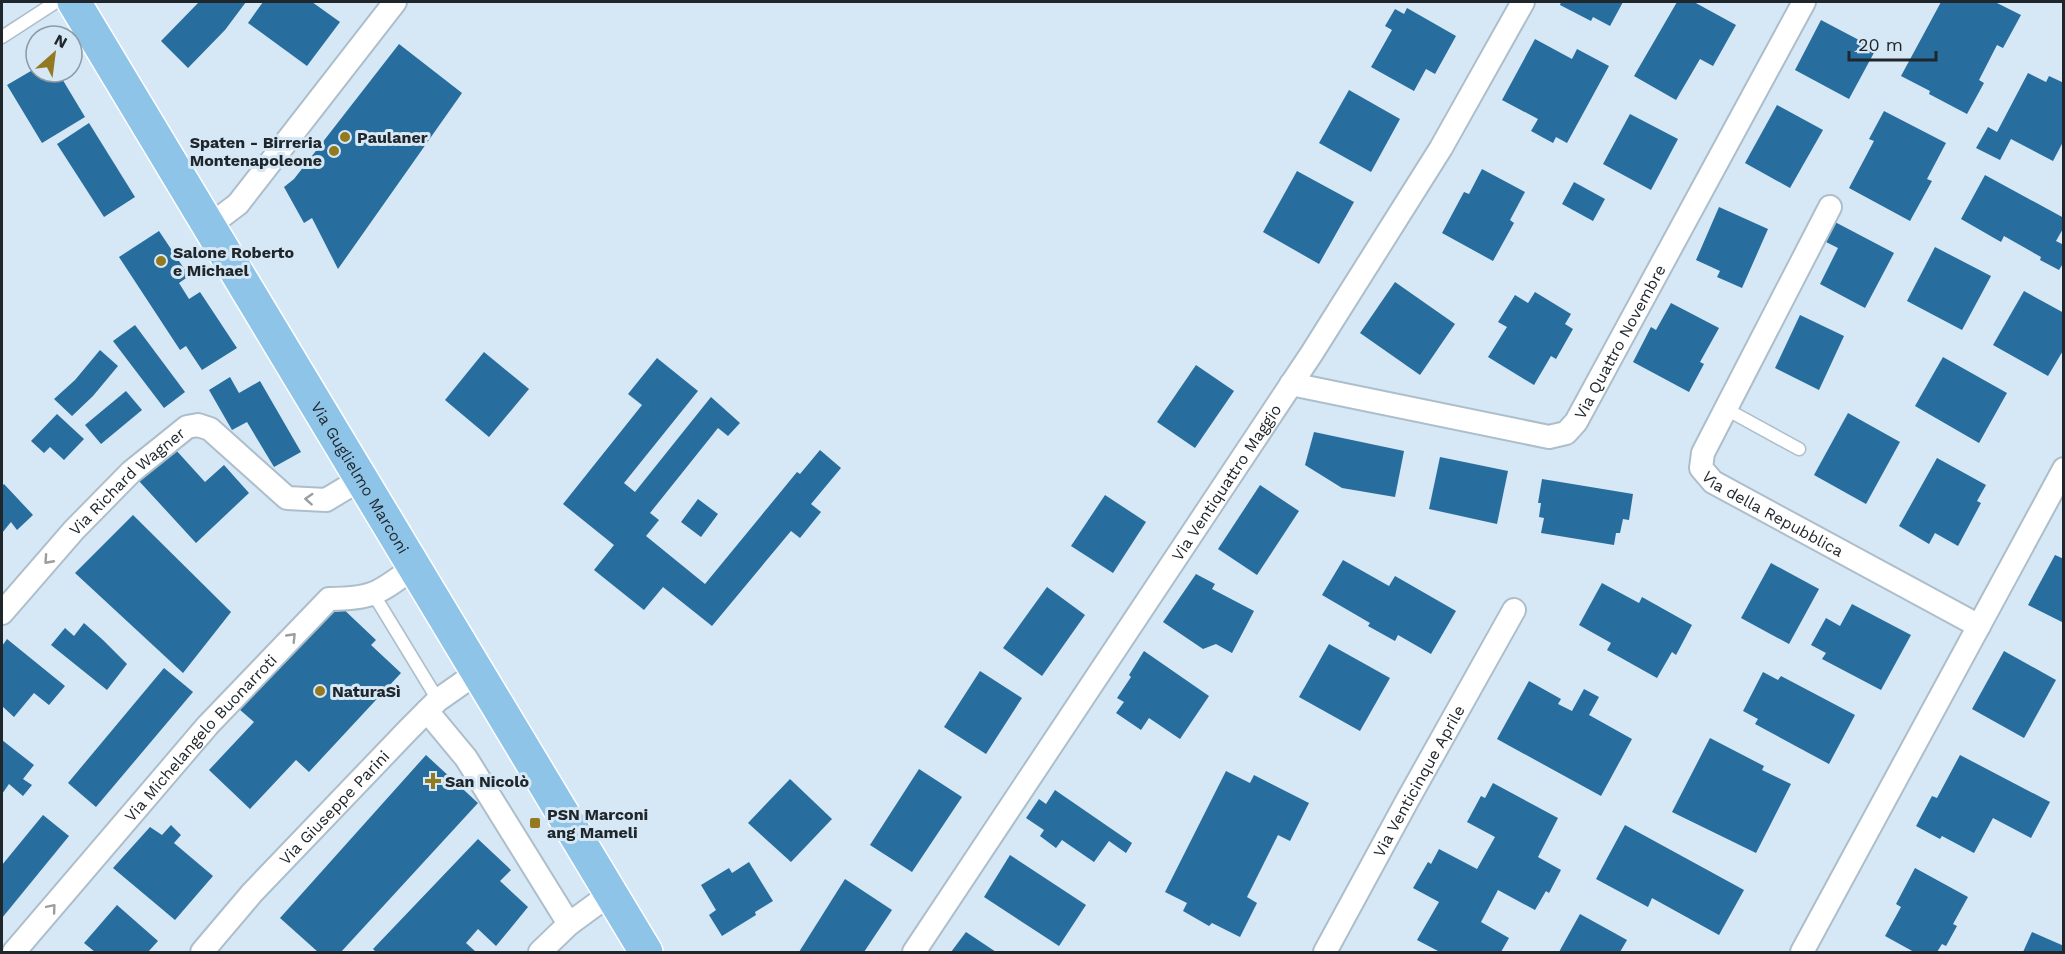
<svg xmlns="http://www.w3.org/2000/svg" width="2065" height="954" viewBox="0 0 2065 954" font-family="'Work Sans',sans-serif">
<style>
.building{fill:#276e9e}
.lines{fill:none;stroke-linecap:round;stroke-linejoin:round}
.service-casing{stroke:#adbecb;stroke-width:15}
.minor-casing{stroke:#adbecb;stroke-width:26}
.primary-casing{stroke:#fff;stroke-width:36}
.service{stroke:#fff;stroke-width:12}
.minor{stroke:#fff;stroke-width:22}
.primary{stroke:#8fc4e9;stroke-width:33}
.oneway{stroke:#9b9ea0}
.poi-dot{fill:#937a21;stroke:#d6e7f5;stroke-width:2}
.labels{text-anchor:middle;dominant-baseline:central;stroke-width:6;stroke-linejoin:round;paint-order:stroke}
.poi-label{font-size:16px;font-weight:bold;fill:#20272c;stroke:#d6e7f5;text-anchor:start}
.street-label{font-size:16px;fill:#20272c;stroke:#d6e7f5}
</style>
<rect width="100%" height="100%" fill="#d6e7f5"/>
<g class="building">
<path d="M199 2H246L225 30 188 68 161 41Z"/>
<path d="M263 2H312L340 22 307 66 248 23Z"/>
<path d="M1561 2H1623L1610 26 1593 17 1591 21 1560 5Z"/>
<path d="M1677 2H1694L1736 25 1713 66 1700 59 1676 100 1634 76Z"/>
<path d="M1941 2H1995L2021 15 2003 48 1997 45 1979 80 1984 83 1967 114 1929 94 1930 91 1901 76Z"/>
<path d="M1407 8 1456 36 1435 74 1426 69 1414 91 1371 67 1392 30 1385 26 1395 9 1404 14Z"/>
<path d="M1821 20 1876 49 1849 99 1795 70Z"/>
<path d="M1535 39 1572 59 1577 49 1609 66 1567 143 1556 137 1553 143 1531 131 1538 119 1502 100Z"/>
<path d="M399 44 462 93 338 269 312 218 304 223 284 187 294 179Z"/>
<path d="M36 68V72H58L85 117 42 143 7 85Z"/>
<path d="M2028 73 2046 82 2049 76 2064 83V140L2053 161 2011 139 2000 160 1976 148 1988 127 1997 132Z"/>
<path d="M1349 90 1400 119 1371 172 1319 143Z"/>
<path d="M1777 105 1823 130 1790 188 1745 163Z"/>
<path d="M1884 111 1946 143 1927 179 1932 181 1910 221 1849 188 1874 141 1869 139Z"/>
<path d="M1630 114 1678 139 1651 190 1603 164Z"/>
<path d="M89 123 135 197 104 217 57 144Z"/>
<path d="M1482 169 1525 192 1510 220 1514 223 1493 261 1442 233 1464 192 1469 194Z"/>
<path d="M1297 171 1354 202 1319 264 1263 232Z"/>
<path d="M1985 175 2064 218V227L2056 241 2064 245V262L2059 270 2040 260 2041 257 2004 236 2001 242 1961 219Z"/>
<path d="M1574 182 1605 199 1593 221 1562 204Z"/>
<path d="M1719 207 1768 229 1742 288 1717 277 1720 271 1696 260Z"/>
<path d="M1835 222 1894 253 1865 308 1820 284 1838 248 1826 242Z"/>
<path d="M159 231 189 276 179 283 189 299 200 292 237 348 202 370 186 346 180 350 119 257Z"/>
<path d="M1935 247 1991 276 1962 330 1907 301Z"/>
<path d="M1395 282 1455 324 1420 375 1360 333Z"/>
<path d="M2024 291 2064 313V349L2048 376 1993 345Z"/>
<path d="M1535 292 1571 314 1565 324 1573 329 1556 359 1551 356 1534 385 1488 357 1507 327 1498 322 1515 295 1528 303Z"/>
<path d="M1671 303 1719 328 1700 362 1704 364 1689 392 1633 362 1651 327 1656 330Z"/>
<path d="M1800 315 1844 336 1819 390 1775 368Z"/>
<path d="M135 325 185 392 164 408 113 341Z"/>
<path d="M100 350 118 366 93 396 72 416 54 399 75 380Z"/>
<path d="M484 352 529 389 489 437 445 400Z"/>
<path d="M1943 357 2007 393 1979 443 1915 406Z"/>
<path d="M657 358 698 391 624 483 635 492 711 397 740 423 728 436 718 428 650 513 659 520 646 536 705 584 797 472 800 474 820 450 841 468 811 504 821 512 800 538 791 531 712 626 663 587 644 610 594 570 614 545 563 504 642 405 628 394Z"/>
<path d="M1196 365 1234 391 1195 448 1157 422Z"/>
<path d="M230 377 239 393 260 381 301 452 274 467 247 422 232 430 209 390Z"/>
<path d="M126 391 142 410 101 444 85 425Z"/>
<path d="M1848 413 1900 442 1866 504 1814 475Z"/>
<path d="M57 414 84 439 64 460 50 447 44 453 31 441Z"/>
<path d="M1314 432 1404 451 1395 497 1342 488 1305 465Z"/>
<path d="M175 449 205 482 224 465 249 493 196 543 139 481Z"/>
<path d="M1440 457 1508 471 1497 524 1429 509Z"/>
<path d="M1937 458 1986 485 1977 501 1981 503 1958 546 1935 533 1929 544 1899 526Z"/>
<path d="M1542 479 1633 494 1629 520 1623 519 1620 533H1616L1614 545 1541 533 1544 518 1539 517 1541 503H1538Z"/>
<path d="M4 484 33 515 17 530 11 522 2 533V486Z"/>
<path d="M1260 485 1299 511 1257 575 1218 549Z"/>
<path d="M1105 495 1146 522 1113 573 1071 546Z"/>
<path d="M698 499 718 514 701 537 681 522Z"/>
<path d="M133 515 231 612 183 673 75 573Z"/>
<path d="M2055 555 2064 559V623L2028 605Z"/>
<path d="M1343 560 1389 586 1395 576 1456 611 1431 654 1398 635 1395 641 1368 626 1370 623 1322 595Z"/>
<path d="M1771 563 1819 589 1789 644 1741 618Z"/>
<path d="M1196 574 1215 584 1212 589 1254 611 1232 653 1216 644 1203 649 1163 622Z"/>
<path d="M1602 583 1639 603 1642 597 1692 625 1676 655 1672 652 1657 678 1607 650 1611 643 1579 625Z"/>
<path d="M1047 587 1085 615 1042 676 1003 648Z"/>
<path d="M338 604 376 640 371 645 401 673 309 772 296 760 250 809 209 770 254 722 239 709Z"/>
<path d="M1852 604 1911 635 1881 690 1822 659 1826 653 1811 645 1826 618 1840 626Z"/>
<path d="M84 623 103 640 127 664 107 690 51 645 65 628 74 636Z"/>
<path d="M7 639 65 686 49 705 34 693 14 717 2 706V646Z"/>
<path d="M1329 644 1390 678 1360 731 1299 697Z"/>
<path d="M1144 651 1209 696 1180 739 1149 718 1141 730 1116 713 1124 702 1117 698 1131 677 1129 675Z"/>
<path d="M2004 651 2056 680 2024 738 1972 709Z"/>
<path d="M164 668 193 692 96 807 68 783Z"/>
<path d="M980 671 1022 698 986 754 944 727Z"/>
<path d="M1763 672 1778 680 1781 676 1855 715 1829 764 1755 724 1758 719 1743 711Z"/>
<path d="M1529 681 1561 699 1558 704 1572 711 1584 689 1599 697 1589 715 1632 739 1601 796 1497 739Z"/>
<path d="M1710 738 1764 766 1762 770 1791 784 1756 853 1672 812Z"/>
<path d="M2 740 34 765 23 779 32 785 23 796 9 784 2 794Z"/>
<path d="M426 755 478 803 341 952H318L280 918Z"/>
<path d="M1960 755 2050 802 2031 838 1993 818 1974 853 1942 836 1940 839 1916 826 1932 796 1937 798Z"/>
<path d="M919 769 962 797 912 872 870 845Z"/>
<path d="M1226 771 1250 783 1254 775 1309 803 1290 841 1278 835 1247 897 1257 903 1240 937 1212 923 1209 926 1183 911 1187 903 1165 892Z"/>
<path d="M790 779 832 819 791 862 748 823Z"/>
<path d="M1493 783 1558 818 1538 857 1561 870 1549 893 1546 891 1535 910 1498 890 1481 922 1509 938 1501 952H1440L1417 940 1439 902 1413 888 1428 862 1431 864 1439 849 1477 869 1495 837 1467 822 1481 796 1485 798Z"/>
<path d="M1055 790 1132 843 1126 853 1109 841 1094 862 1062 840 1056 848 1040 836 1044 830 1026 818 1039 799 1046 804Z"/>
<path d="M43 815 69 836 2 918V865Z"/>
<path d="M171 825 181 835 174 843 213 876 175 920 113 868 150 827 162 835Z"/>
<path d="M1625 825 1744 890 1719 935 1652 898 1648 907 1596 879Z"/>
<path d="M478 839 511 870 500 881 528 907 496 946 478 929 466 943 476 952H376L373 949Z"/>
<path d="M1010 855 1086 905 1059 946 984 897Z"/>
<path d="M749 862 773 901 755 912 756 915 722 936 709 915 716 910 701 885 729 868 732 873Z"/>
<path d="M1915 868 1968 897 1953 924 1957 926 1946 946 1942 944 1937 952H1914L1885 936 1901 907 1896 904Z"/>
<path d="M845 879 892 910 864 952H799Z"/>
<path d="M117 905 158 941 148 952H95L84 943Z"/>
<path d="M1580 914 1627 940 1620 952H1559Z"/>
<path d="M966 932 996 952H951Z"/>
<path d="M2032 932 2064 946V952H2023Z"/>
</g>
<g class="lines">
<defs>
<g id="service">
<path d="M2 37 56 2"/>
<path d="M1726 409 1799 449"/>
<path d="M374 595 438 700"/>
</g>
<g id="minor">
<path id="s1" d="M1830 207 1703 453 1701 468 1713 482 1979 626"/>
<path d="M209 226 238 204 395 2"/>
<path id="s2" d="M1291 384 1549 437 1566 433 1576 422 1804 2"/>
<path id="s3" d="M2 613 74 530 131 472 187 427 198 425 210 429 287 498 326 500 361 479"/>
<path d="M427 711 466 758 569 924"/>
<path id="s4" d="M14 952 208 725 329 599C373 599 379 593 414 567"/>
<path id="s5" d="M202 952 252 893 409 729 438 700 478 672"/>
<path d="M540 952 569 924 610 894"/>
<path id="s6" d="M914 952 1312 353 1441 148 1523 2"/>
<path id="s7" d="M1325 952 1407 801 1514 610"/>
<path d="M1802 952 2064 469"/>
</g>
<g id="primary">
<path id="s8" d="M74 2 646 952"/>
</g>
</defs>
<use href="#service" class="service-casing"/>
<use href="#minor" class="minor-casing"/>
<use href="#primary" class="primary-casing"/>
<use href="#service" class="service"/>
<use href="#minor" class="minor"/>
<use href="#primary" class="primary"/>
</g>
<defs><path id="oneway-chevron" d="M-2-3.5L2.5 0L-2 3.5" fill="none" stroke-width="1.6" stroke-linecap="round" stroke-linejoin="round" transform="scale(1.5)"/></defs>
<g class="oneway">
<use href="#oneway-chevron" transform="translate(309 499) rotate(-176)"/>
<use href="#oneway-chevron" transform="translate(48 560) rotate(132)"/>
<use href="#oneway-chevron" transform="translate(292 637) rotate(-46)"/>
<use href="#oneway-chevron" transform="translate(52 908) rotate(-50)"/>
</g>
<g class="poi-dot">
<circle cx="345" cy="137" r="6"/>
<circle cx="334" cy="151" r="6"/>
<circle cx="161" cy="261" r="6"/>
<circle cx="320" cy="691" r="6"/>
<path d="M430 772h6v6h6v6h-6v6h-6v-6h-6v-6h6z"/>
<rect x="529" y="817" width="12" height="12" rx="3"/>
</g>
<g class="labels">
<g class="poi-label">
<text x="357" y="137">Paulaner</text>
<text x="322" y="142" text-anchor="end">Spaten - Birreria<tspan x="322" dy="18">Montenapoleone</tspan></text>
<text x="173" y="252">Salone Roberto<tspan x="173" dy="18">e Michael</tspan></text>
<text x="332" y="691">NaturaSì</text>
<text x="445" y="781">San Nicolò</text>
<text x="547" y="814">PSN Marconi<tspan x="547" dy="18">ang Mameli</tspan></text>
</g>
<g class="street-label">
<text stroke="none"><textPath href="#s2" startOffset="387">Via Quattro Novembre</textPath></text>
<text stroke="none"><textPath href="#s8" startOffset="555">Via Guglielmo Marconi</textPath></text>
<text stroke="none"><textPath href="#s6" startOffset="564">Via Ventiquattro Maggio</textPath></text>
<text stroke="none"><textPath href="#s3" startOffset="182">Via Richard Wagner</textPath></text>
<text stroke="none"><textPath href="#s1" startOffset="378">Via della Repubblica</textPath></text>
<text stroke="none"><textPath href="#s4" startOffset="284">Via Michelangelo Buonarroti</textPath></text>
<text stroke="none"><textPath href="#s7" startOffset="195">Via Venticinque Aprile</textPath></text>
<text stroke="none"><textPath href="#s5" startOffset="196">Via Giuseppe Parini</textPath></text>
</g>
</g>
<rect width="2065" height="954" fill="none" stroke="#20272c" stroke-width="6"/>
<g transform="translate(54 54) rotate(28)"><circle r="28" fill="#d6e7f5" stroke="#8d9aa5" stroke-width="1.5"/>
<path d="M0-4.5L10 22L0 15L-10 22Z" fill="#937a21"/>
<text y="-9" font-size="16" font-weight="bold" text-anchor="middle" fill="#20272c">N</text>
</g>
<path d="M1849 51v9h87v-9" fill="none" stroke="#20272c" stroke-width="3"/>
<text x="1858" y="51" font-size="18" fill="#20272c" stroke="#d6e7f5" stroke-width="4.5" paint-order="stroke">20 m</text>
</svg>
